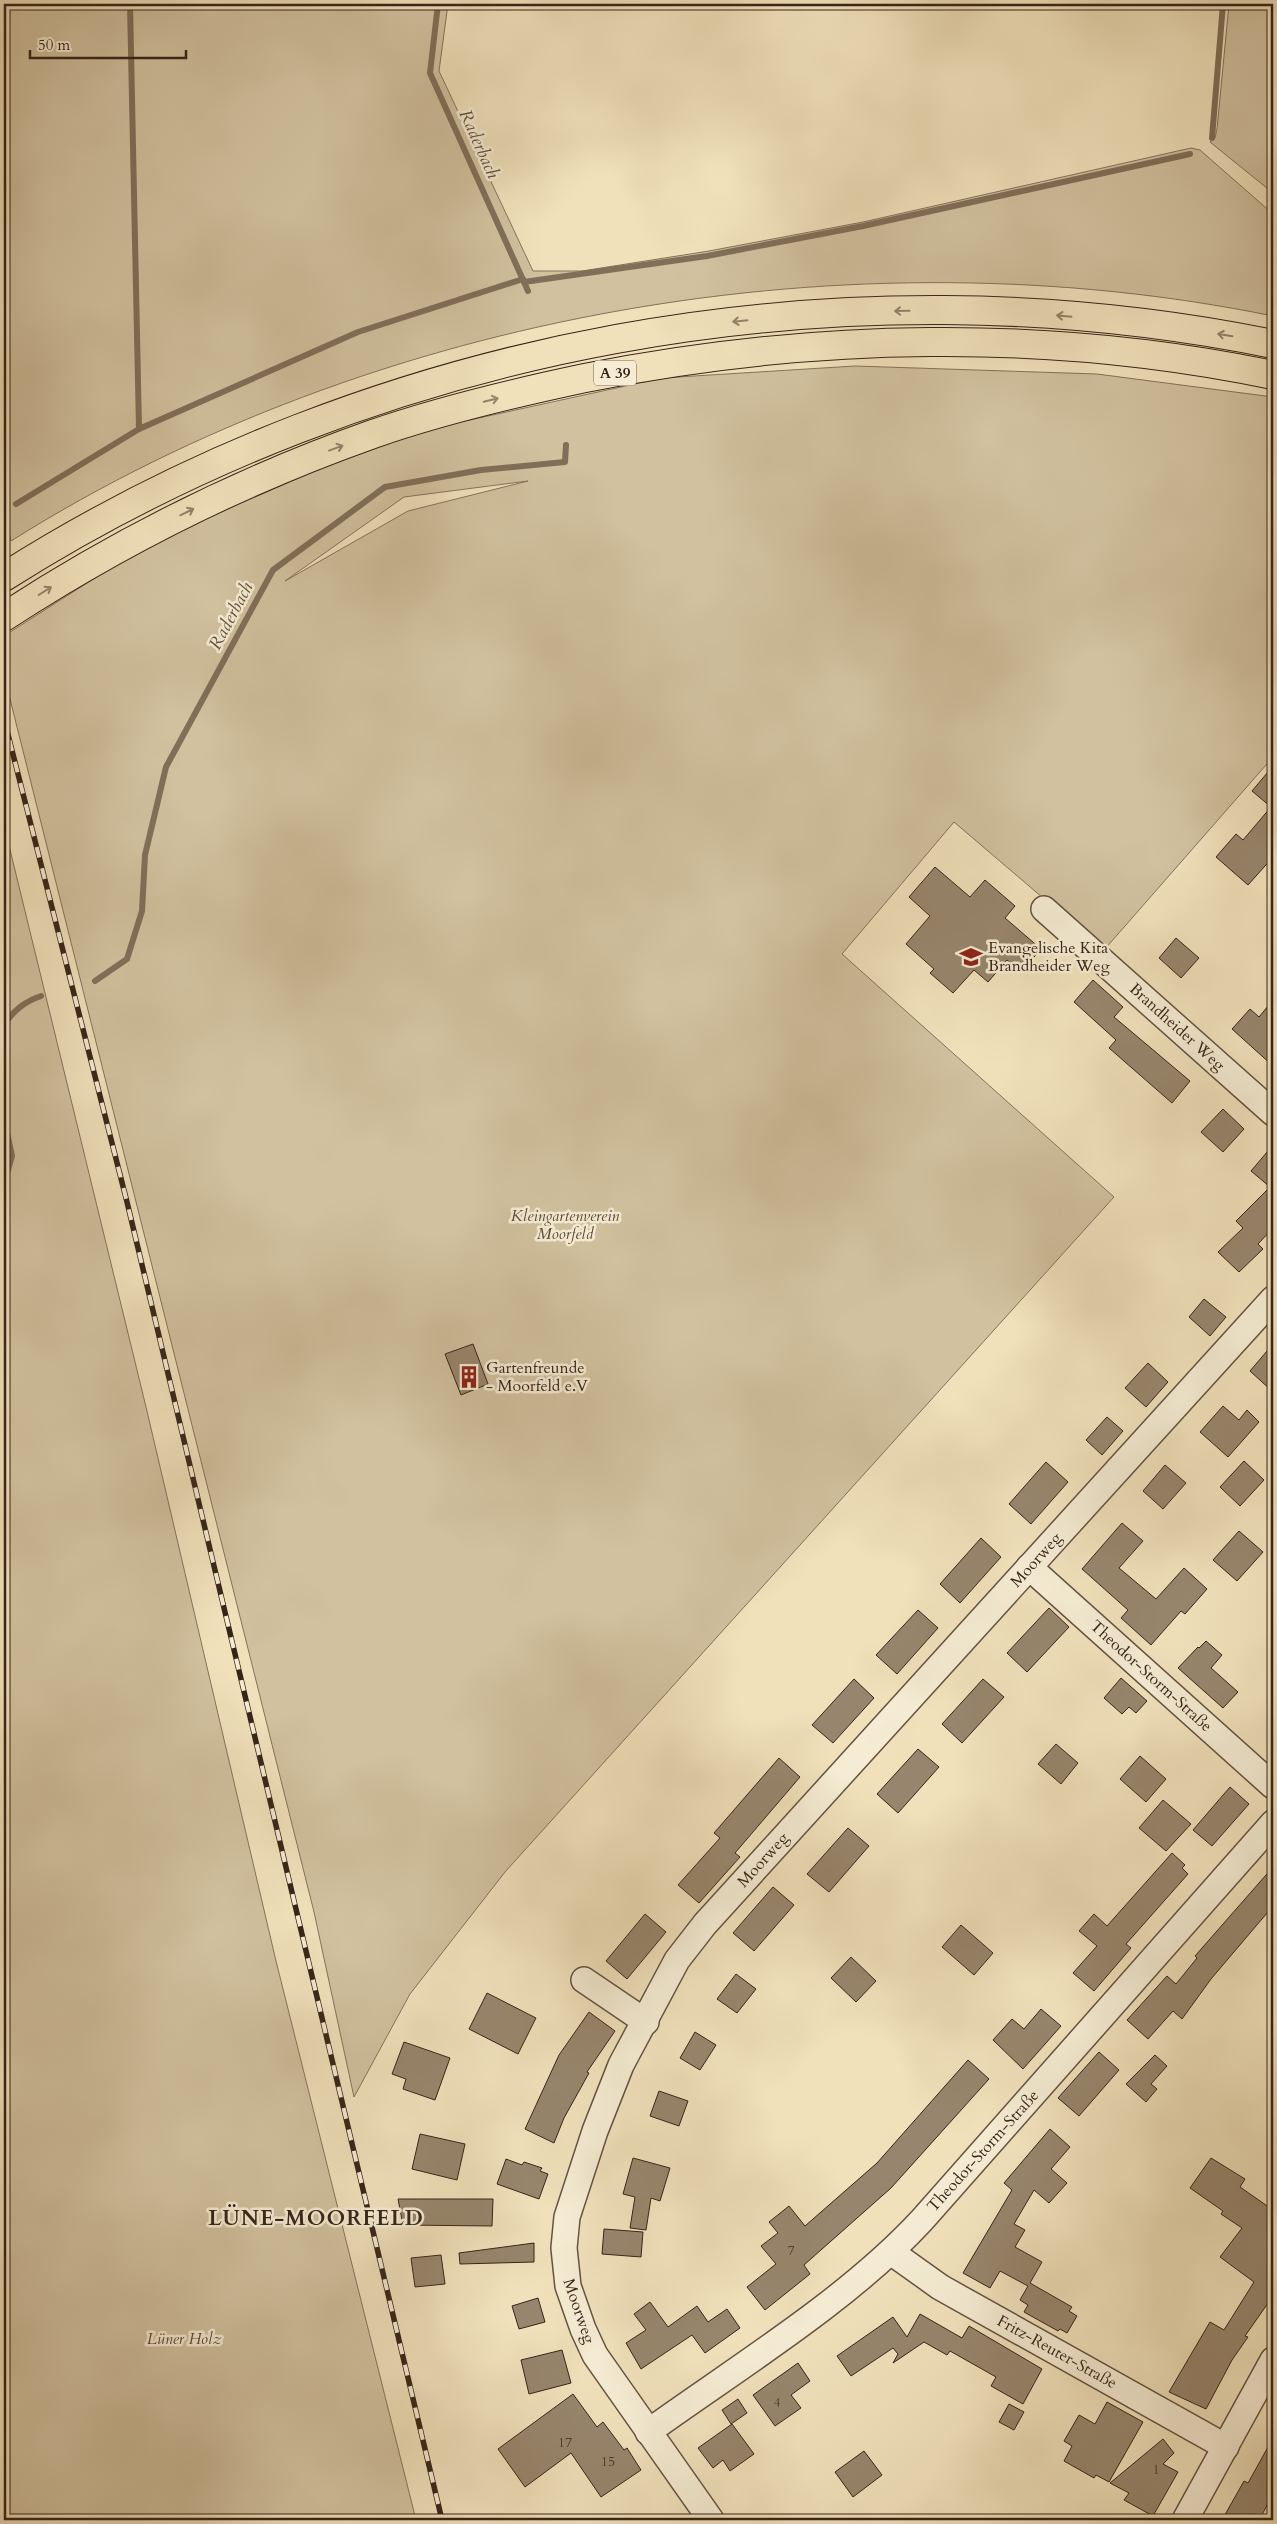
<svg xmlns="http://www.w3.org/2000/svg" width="1277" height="2524" viewBox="0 0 1277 2524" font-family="Cardo,serif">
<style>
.green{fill:#d1c19f;stroke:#84725c;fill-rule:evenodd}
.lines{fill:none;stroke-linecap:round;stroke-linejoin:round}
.stream{stroke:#806f59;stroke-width:6}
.building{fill:#97866d;stroke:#372419}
.minor-casing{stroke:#655342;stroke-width:28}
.highway-casing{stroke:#372419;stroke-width:30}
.minor{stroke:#f5ecd3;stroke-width:25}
.highway{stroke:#f0e1bb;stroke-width:28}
.rail-casing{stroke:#372419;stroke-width:5.5}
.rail{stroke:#f5ecd3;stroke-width:4;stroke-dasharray:11;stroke-linecap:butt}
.oneway{stroke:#94826a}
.labels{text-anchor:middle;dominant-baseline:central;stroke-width:5;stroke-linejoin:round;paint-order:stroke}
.number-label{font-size:14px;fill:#4f3c2e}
.shield{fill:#f5ecd3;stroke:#706051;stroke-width:1}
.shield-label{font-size:15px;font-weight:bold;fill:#372419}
.poi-label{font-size:16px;fill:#372419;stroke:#f5ecd3;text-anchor:start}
.street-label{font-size:16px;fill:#372419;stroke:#f5ecd3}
.park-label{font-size:16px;font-style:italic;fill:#5e4b3a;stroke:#f5ecd3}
.water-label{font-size:18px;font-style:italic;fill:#62503e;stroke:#f5ecd3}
.district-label{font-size:21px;font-weight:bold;letter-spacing:1px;fill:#372419;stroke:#f5ecd3}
</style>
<rect width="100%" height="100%" fill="#f0e1bb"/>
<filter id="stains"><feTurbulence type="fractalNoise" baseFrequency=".004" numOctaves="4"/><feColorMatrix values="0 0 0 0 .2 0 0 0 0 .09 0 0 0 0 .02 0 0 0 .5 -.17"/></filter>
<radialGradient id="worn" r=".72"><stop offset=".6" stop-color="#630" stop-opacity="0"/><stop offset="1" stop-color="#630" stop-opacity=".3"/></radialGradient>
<g class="green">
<path d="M4 4H448L439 71 533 271H582L709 251 863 222 1191 148 1200 150 1273 214V316C853 230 375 312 11 541L4 510Z"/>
<path d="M1229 4H1273V193L1210 142 1215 138 1217 129Z"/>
<path d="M855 366 1097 374 1273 397V757L1104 950 954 822 842 954 1114 1197 505 1872 410 1994 354 2097 314 1912 4 675V636L148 544 392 437 662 378ZM528 481 408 511 285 581 404 497Z"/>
<path d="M4 825 146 1407 276 1961 416 2520H4Z"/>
</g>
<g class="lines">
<g class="stream">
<path d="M130 4 139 429 358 332 523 279"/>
<path d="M438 4 430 73 528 291"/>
<path d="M1212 138 1223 4"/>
<path d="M524 282 707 256 863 226 1190 154"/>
<path d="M16 504 139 429"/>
<path d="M95 981 127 959 142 911 145 855 166 767 273 570 385 487 481 470 565 462 566 445"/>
<path d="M4 1025C14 1010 24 1002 41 996"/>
<path d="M4 1119 12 1156 4 1184"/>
</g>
</g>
<g class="building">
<path d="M1273 766V857L1248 885 1216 857 1236 834 1243 840 1271 807 1252 791Z"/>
<path d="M935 867 970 897 985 880 1015 906 1005 918 1041 949 1021 972 1007 960 988 982 974 970 953 993 930 973 934 969 906 944 930 916 909 897Z"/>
<path d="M1176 938 1199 958 1181 978 1159 958Z"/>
<path d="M1093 980 1123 1007 1114 1017 1190 1081 1172 1103 1109 1048 1116 1040 1074 1002Z"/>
<path d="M1273 1000V1066L1232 1029 1250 1009 1259 1017Z"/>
<path d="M1223 1109 1244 1129 1223 1152 1201 1132Z"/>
<path d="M1273 1145V1228L1258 1244 1263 1249 1239 1272 1218 1252 1243 1228 1236 1221 1270 1187 1251 1171Z"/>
<path d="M1204 1299 1226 1317 1210 1336 1189 1317Z"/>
<path d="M473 1344 488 1384 461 1395 445 1354Z"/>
<path d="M1273 1344V1392L1250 1371Z"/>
<path d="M1148 1363 1168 1382 1146 1407 1125 1388Z"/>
<path d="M1223 1406 1239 1420 1247 1410 1259 1422 1228 1457 1200 1432Z"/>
<path d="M1107 1417 1123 1431 1102 1455 1086 1440Z"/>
<path d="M1244 1461 1264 1480 1240 1506 1220 1487Z"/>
<path d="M1046 1462 1068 1482 1031 1524 1009 1504Z"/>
<path d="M1165 1465 1186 1483 1163 1509 1143 1491Z"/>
<path d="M1122 1523 1143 1541 1119 1568 1156 1599 1184 1568 1207 1589 1185 1614 1181 1611 1151 1645 1121 1618 1128 1610 1082 1569Z"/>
<path d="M1239 1531 1263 1552 1237 1581 1213 1560Z"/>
<path d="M981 1538 1001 1557 960 1603 940 1584Z"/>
<path d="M1049 1608 1069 1627 1027 1672 1007 1653Z"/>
<path d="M918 1610 938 1628 897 1674 876 1655Z"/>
<path d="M1206 1641 1222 1655 1211 1668 1238 1692 1223 1708 1178 1668 1198 1647 1199 1648Z"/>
<path d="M1121 1678 1147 1701 1136 1713 1129 1707 1122 1714 1104 1698Z"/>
<path d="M854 1679 874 1698 833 1743 812 1725Z"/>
<path d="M983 1679 1004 1697 962 1743 942 1724Z"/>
<path d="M1056 1744 1078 1763 1061 1784 1038 1764Z"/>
<path d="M918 1749 939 1767 898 1813 877 1794Z"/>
<path d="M1140 1756 1166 1779 1146 1802 1120 1779Z"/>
<path d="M779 1758 800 1777 735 1853 740 1857 699 1903 678 1885 720 1838 714 1833Z"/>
<path d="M1230 1787 1249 1804 1212 1846 1193 1830Z"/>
<path d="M1163 1800 1191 1824 1166 1851 1139 1828Z"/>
<path d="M848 1828 869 1846 829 1892 807 1874Z"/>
<path d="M1172 1853 1185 1865 1182 1868 1188 1874 1126 1944 1131 1948 1094 1991 1073 1973 1097 1946 1079 1931 1094 1914 1107 1926Z"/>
<path d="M1273 1867V1906L1211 1979 1182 2019 1173 2011 1148 2039 1127 2020 1167 1976 1176 1984 1197 1958 1195 1956Z"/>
<path d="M773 1887 794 1905 754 1951 733 1933Z"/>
<path d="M645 1914 666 1932 627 1979 606 1961Z"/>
<path d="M961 1925 993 1953 974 1975 942 1947Z"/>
<path d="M851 1957 876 1981 856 2002 831 1978Z"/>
<path d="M736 1974 756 1989 737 2013 717 1999Z"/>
<path d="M487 1993 536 2018 518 2054 469 2029Z"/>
<path d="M1041 2009 1061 2026 1023 2069 993 2040 1012 2019 1024 2029Z"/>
<path d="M589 2012 615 2031 587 2072 589 2073 564 2118 554 2143 525 2129 559 2055Z"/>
<path d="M695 2032 716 2045 700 2070 680 2058Z"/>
<path d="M404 2042 450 2058 435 2100 403 2089 406 2079 392 2074Z"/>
<path d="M1099 2052 1119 2070 1079 2116 1058 2098Z"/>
<path d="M1155 2055 1167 2066 1151 2084 1157 2089 1146 2102 1126 2084Z"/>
<path d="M968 2060 989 2079 891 2188 804 2265 810 2274 765 2310 747 2287 776 2264 761 2246 778 2233 769 2222 789 2206 805 2226 877 2163Z"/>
<path d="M659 2091 688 2101 679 2126 650 2116Z"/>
<path d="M1050 2129 1070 2147 1051 2169 1067 2183 1049 2203 1034 2190 1014 2224 1025 2230 1015 2247 1042 2262 1030 2283 1072 2307 1069 2311 1077 2316 1067 2333 1060 2329 1058 2331 1024 2312 1028 2305 1020 2300 1028 2286 1000 2271 990 2288 963 2273 1012 2190 1004 2183Z"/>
<path d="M420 2134 465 2144 457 2180 412 2169Z"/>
<path d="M633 2158 670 2168 660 2201 651 2198 646 2230 630 2228 635 2197 623 2194Z"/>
<path d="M1211 2158 1245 2179 1240 2187 1273 2210V2296L1245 2336 1248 2337 1232 2360 1206 2409 1169 2392 1210 2322 1224 2330 1254 2282 1220 2257 1242 2228 1221 2214 1223 2211 1190 2188Z"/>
<path d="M506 2159 522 2165 524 2162 542 2168 540 2171 548 2174 539 2199 497 2184Z"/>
<path d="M398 2199H493L492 2226 403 2225Z"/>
<path d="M604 2229 643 2232 641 2257 602 2254Z"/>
<path d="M534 2243V2262L460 2264 459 2253Z"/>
<path d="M441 2255 445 2284 415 2287 411 2258Z"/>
<path d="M538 2298 545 2322 519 2329 512 2306Z"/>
<path d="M650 2302 668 2327 697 2306 708 2322 727 2309 740 2328 705 2353 692 2335 641 2369 626 2343 646 2330 634 2314Z"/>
<path d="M920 2314 962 2338 969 2326 1042 2369 1023 2404 991 2386 996 2377 950 2351 947 2355 924 2342 893 2363 898 2354 893 2348 851 2376 837 2356 893 2317 907 2337Z"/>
<path d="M562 2350 571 2383 529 2394 521 2360Z"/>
<path d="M798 2363 810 2381 791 2395 801 2408 775 2426 753 2395Z"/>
<path d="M573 2394 597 2427 603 2422 624 2450 627 2448 641 2470 601 2497 571 2453 525 2487 498 2449Z"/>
<path d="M738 2399 747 2413 731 2424 722 2410Z"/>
<path d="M1107 2402 1143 2422 1109 2482 1096 2475 1094 2478 1064 2461 1072 2446 1064 2441 1079 2415 1095 2424Z"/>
<path d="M1009 2404 1024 2412 1014 2430 999 2422Z"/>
<path d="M732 2424 754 2454 730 2471 723 2460 713 2468 698 2448Z"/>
<path d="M1273 2438V2495L1259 2520H1222L1244 2481 1248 2483Z"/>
<path d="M1163 2439 1174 2453 1163 2464 1178 2472 1153 2516 1124 2500 1129 2493 1110 2483Z"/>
<path d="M864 2451 882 2475 853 2497 835 2472Z"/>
</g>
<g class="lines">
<defs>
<g id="minor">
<path d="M1044 909 1273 1113"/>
<path d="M1029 1567 1273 1786"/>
<path d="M584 1980 646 2022"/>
<path d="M891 2252 940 2287 1226 2447"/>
<path d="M648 2432C738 2367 847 2301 922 2220L1273 1823"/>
<path d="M711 2520 595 2355 583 2329 568 2286 564 2248 567 2217 595 2131 621 2065 677 1960 705 1924 1273 1299"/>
<path d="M1185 2520 1273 2360"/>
</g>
<g id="highway">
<path d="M4 577C376 341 841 256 1273 344"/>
<path d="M4 617C119 542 243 480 373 434 442 410 514 393 585 378 811 333 1047 328 1273 375"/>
</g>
</defs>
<use href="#minor" class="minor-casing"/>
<use href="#highway" class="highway-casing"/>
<use href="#minor" class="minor"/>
<use href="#highway" class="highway"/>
<defs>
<path id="rail" d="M4 719 127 1202 442 2520"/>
</defs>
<use href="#rail" class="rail-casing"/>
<use href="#rail" class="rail"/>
</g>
<defs><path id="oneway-shaft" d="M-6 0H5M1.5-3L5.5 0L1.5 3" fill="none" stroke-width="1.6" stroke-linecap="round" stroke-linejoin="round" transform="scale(1.25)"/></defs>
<g class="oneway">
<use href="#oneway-shaft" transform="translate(902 311) rotate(179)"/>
<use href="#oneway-shaft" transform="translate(1064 316) rotate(-175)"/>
<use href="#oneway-shaft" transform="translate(740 321) rotate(174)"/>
<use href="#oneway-shaft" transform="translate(1225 335) rotate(-171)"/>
<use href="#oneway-shaft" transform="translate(491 400) rotate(-14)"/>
<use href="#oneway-shaft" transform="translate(336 448) rotate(-20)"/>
<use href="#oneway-shaft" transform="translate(187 512) rotate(-26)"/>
<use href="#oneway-shaft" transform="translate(45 591) rotate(-32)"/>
</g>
<defs>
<symbol id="school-bare" viewBox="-9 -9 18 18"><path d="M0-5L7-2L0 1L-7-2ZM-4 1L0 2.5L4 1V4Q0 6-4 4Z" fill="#8f2418" stroke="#f5ecd3" stroke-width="2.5" paint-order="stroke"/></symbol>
<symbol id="building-bare" viewBox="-9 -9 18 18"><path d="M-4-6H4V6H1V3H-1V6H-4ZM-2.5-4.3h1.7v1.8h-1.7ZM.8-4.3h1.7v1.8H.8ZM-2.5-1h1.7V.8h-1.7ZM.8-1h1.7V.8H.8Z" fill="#8f2418" stroke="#f5ecd3" stroke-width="2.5" paint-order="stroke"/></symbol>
</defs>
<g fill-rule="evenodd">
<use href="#school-bare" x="955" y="941" width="32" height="32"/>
<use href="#building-bare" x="453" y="1361" width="32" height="32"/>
</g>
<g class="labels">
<g class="number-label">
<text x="791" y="2250">7</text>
<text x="777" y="2402">4</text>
<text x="565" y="2442">17</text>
<text x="608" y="2461">15</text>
<text x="1156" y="2469">1</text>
</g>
<rect class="shield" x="594" y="360.5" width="42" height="25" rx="4"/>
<g class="shield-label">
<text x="615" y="373">A 39</text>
</g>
<g class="poi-label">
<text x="988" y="948">Evangelische Kita<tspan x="988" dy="18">Brandheider Weg</tspan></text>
<text x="486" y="1368">Gartenfreunde<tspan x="486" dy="18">- Moorfeld e.V</tspan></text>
</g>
<g class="street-label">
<text transform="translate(1177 1027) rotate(42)">Brandheider Weg</text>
<text transform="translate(1036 1560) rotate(-48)">Moorweg</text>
<text transform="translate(1151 1676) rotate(42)">Theodor-Storm-Straße</text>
<text transform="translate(763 1860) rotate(-48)">Moorweg</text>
<text transform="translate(983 2151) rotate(-48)">Theodor-Storm-Straße</text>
<text transform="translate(579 2311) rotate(71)">Moorweg</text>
<text transform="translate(1057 2352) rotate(29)">Fritz-Reuter-Straße</text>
</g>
<g class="park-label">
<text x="565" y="1216">Kleingartenverein<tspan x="565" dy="18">Moorfeld</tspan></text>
<text x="184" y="2339">Lüner Holz</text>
</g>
<g class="water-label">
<text transform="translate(479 144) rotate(66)">Raderbach</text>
<text transform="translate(231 616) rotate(-62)">Raderbach</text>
</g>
<g class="district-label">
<text x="316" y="2218">LÜNE-MOORFELD</text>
</g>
</g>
<rect width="1277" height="2524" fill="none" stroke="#f0e1bb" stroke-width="20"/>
<rect x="5" y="5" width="1267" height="2514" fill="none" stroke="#372419" stroke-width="2.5"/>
<rect x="10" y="10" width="1257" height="2504" fill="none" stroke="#372419"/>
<path d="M30 50v8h156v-8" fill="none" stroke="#372419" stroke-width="2.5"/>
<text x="38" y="50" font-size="15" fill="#372419" stroke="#f5ecd3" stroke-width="4" paint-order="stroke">50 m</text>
<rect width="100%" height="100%" filter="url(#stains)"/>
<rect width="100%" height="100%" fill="url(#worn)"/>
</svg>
